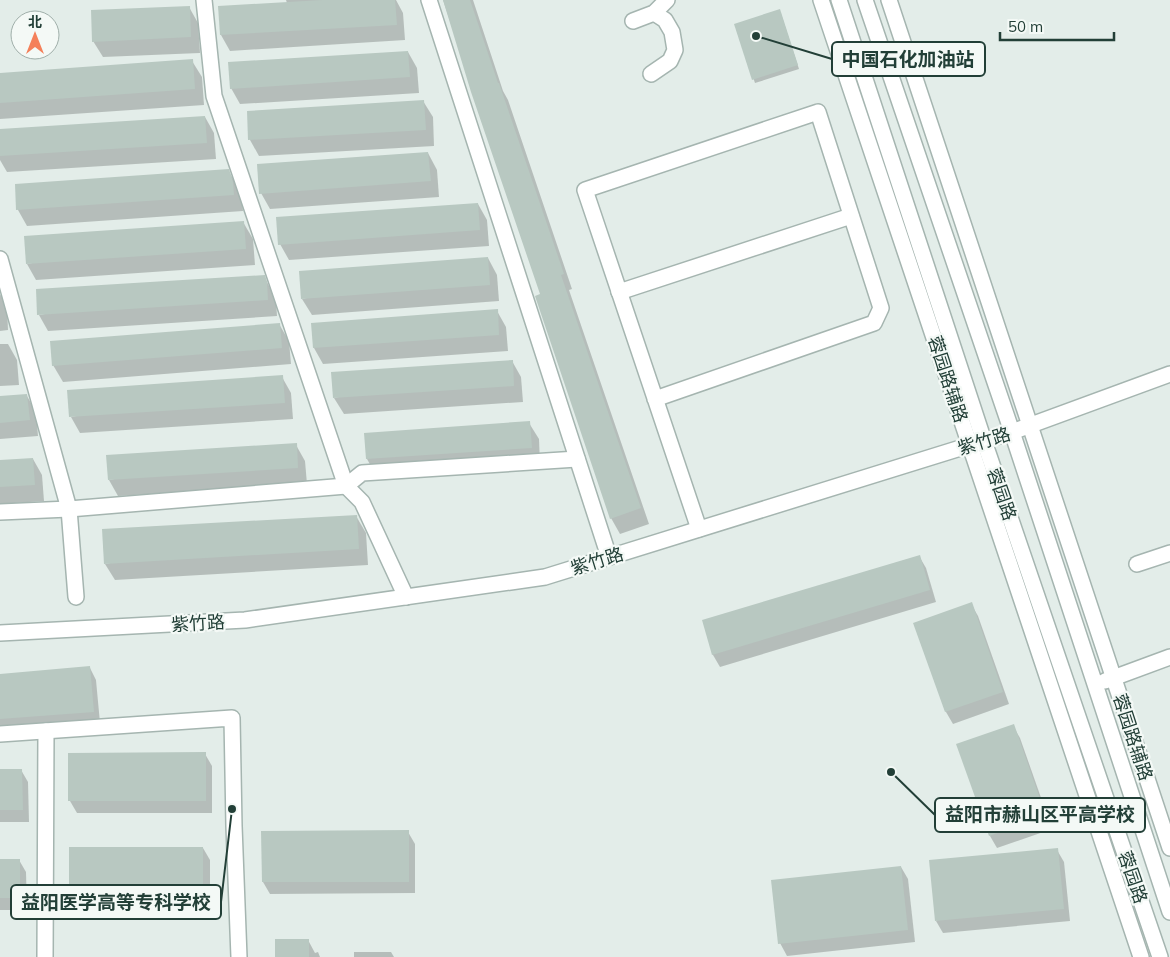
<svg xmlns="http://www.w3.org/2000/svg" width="1170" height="957" viewBox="0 0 1170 957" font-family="Mulish,'Noto Sans SC',sans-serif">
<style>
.shadow{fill:#0003}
.building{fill:#b8c8c1}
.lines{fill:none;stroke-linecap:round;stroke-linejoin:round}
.minor-casing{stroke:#a5b5b0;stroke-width:18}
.minor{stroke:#fff;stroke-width:15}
.labels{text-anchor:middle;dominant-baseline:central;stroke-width:4.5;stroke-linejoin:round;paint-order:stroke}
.street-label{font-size:18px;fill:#223f37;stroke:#f4f9f6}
.leader{fill:none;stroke:#223f37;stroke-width:2}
.callout-dot{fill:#223f37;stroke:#f4f9f6;stroke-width:2}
.callout{fill:#f4f9f6;stroke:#223f37;stroke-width:2}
.callout-label{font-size:19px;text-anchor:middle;font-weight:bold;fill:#223f37}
</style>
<rect width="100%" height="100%" fill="#e3ede9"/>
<g class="shadow">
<path d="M286 0H396L403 13 405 40 230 51 221 35 219 7 287 3Z"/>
<path d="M443 0H473L503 91 508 100 572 289 569 290 649 524 620 534 611 518 542 295Z"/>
<path d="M189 7 198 23 200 53 103 57 93 41Z"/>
<path d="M781 14 799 69 755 83 735 25Z"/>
<path d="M408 52 417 68 419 93 240 104 231 88Z"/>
<path d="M192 61 202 77 204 105 0 119V74Z"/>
<path d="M423 101 433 117 434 146 259 156 250 140 248 112Z"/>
<path d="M205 117 214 133 216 159 7 172 0 160V130Z"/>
<path d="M428 153 437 170 439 197 270 209 261 193Z"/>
<path d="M228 170 237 186 242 199 243 211 27 226 18 210 16 185Z"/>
<path d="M478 204 487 220 489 246 289 260 280 244Z"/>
<path d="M243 222 253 239 255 265 36 280 27 264Z"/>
<path d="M488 258 497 275 499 301 312 315 302 299Z"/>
<path d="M264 276 276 300 277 316 48 331 39 315Z"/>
<path d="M0 294 7 306 8 330 0 331Z"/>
<path d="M497 311 506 327 508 351 323 364 314 348 312 324Z"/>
<path d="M279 324 289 341 291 364 63 382 53 365Z"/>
<path d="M0 344H8L17 360 19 385 0 386Z"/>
<path d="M512 361 521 377 523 402 344 414 334 398Z"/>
<path d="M282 377 291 393 293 419 80 433 71 417Z"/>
<path d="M27 396 36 412 38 436 0 439V398Z"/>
<path d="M529 423 539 439 540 464 376 475 367 459 365 434Z"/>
<path d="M296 445 305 461 307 484 118 496 109 480Z"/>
<path d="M33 459 42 475 44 501 0 504V461Z"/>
<path d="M356 516 366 533 368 565 115 580 105 564Z"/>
<path d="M919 556 926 568 936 602 720 667 713 655 703 621Z"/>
<path d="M971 604 978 616 1009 704 953 724 946 712 915 624Z"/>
<path d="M90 668 96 680 100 723 0 731V675Z"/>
<path d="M1013 726 1020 738 1052 829 997 848 990 836Z"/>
<path d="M205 754 212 766V813H77L70 801Z"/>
<path d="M0 770H21L28 782 29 822H0Z"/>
<path d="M263 832H408L415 844V893L270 894 263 882Z"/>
<path d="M203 848 210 860V905H77L70 893Z"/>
<path d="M1057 850 1064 862 1070 921 943 933 936 921Z"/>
<path d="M0 860H19L26 872 27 910H0Z"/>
<path d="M901 867 908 879 915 942 787 956 780 943Z"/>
<path d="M308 940 315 953 318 952 320 957H277Z"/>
<path d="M354 952H391L394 957H354Z"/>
</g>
<g class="building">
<path d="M322 0H395L397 25 220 35 218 6Z"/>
<path d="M443 0H470L498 83H499L564 274 561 275 641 508 610 519 535 296 540 294 471 92Z"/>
<path d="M190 6 191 37 92 42 91 10Z"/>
<path d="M780 9 798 65 752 80 734 24Z"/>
<path d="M408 51 410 77 230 89 228 62Z"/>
<path d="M193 59 195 89 0 103V73Z"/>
<path d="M424 100 426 130 248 140 247 111Z"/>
<path d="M205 116 207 143 0 156V129Z"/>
<path d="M428 152 431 181 259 194 257 164Z"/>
<path d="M229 169 233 182 234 195 16 210 15 184Z"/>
<path d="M478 203 480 230 278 245 276 217Z"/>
<path d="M244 221 246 249 26 264 24 236Z"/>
<path d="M488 257 490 285 301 299 299 271Z"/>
<path d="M265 275 267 282 268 300 37 315 36 289Z"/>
<path d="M498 309 499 335 313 348 311 323Z"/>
<path d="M280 323 282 348 52 366 50 341Z"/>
<path d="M513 360 514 386 333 398 331 372Z"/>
<path d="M283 375 285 403 69 417 67 390Z"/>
<path d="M27 394 30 420 0 423V396Z"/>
<path d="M530 421 532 448 366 459 364 433Z"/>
<path d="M297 443 298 468 108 480 106 455Z"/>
<path d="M33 458 35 485 0 487V460Z"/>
<path d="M357 515 359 549 104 564 102 529Z"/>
<path d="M920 555 930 590 712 655 702 620Z"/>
<path d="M972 602 1003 692 945 712 913 623Z"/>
<path d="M90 666 94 712 0 719V674Z"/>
<path d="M1014 724 1046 816 989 836 956 744Z"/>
<path d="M206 752V801H68V753Z"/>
<path d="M0 769H22L23 810H0Z"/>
<path d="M409 830V882H262L261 831Z"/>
<rect x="69" y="847" width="134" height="47"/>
<path d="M1058 848 1064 909 935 921 929 860Z"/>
<rect x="0" y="859" width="20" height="39"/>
<path d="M901 866 908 930 778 944 771 880Z"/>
<rect x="275" y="939" width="34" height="18"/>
</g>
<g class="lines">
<defs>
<g id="minor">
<path d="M204 0 214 96 346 486 362 502 406 597"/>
<path d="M429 0 609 557"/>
<path d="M821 0 1141 957"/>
<path d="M839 0 984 441 1160 957"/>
<path d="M865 0 1012 432 1170 912"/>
<path d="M889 0 1170 848"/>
<path d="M633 21 654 13 667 0"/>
<path d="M651 74 670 61 675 50 672 32 665 20 654 13"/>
<path d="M0 259 69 509 76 597"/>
<path d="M619 292 851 216"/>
<path d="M655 399 874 323 881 308 818 112 585 190 699 529"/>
<path d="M0 512 69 509 346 486 362 473 577 459"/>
<path d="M1137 564 1170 553"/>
<path d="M0 633 245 620 545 577 1012 432 1170 374"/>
<path d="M1105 681 1170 657"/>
<path d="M0 734 232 718 234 826 239 957"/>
<path d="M45 957 46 731"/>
</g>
</defs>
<use href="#minor" class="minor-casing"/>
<use href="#minor" class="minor"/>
</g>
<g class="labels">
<g class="street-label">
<text transform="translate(948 379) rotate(72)">蓉园路辅路</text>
<text transform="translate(984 441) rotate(-17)">紫竹路</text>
<text transform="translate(1002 494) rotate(71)">蓉园路</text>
<text transform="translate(597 561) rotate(-17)">紫竹路</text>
<text transform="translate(198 623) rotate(-3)">紫竹路</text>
<text transform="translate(1133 737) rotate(72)">蓉园路辅路</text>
<text transform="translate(1133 877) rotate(71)">蓉园路</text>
</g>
</g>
<path class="leader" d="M756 36L832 59M891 772L935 815M232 809L221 902"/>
<g class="callout-dot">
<circle cx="756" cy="36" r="5"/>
<circle cx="891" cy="772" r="5"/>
<circle cx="232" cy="809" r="5"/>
</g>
<g class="callout">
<rect x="832" y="42" width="153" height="34" rx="5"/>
<rect x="935" y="798" width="210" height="34" rx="5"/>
<rect x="11" y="885" width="210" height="34" rx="5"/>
</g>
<g class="callout-label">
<text x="908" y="66">中国石化加油站</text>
<text x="1040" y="821">益阳市赫山区平高学校</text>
<text x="116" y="909">益阳医学高等专科学校</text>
</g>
<g transform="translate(35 35)"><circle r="24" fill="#f4f9f6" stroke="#a0afaa"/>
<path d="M0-4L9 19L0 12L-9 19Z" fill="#f4805a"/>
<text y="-8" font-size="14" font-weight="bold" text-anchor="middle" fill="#223f37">北</text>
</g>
<path d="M1000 32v8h114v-8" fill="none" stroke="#223f37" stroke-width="2.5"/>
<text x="1008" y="32" font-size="15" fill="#223f37" stroke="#f4f9f6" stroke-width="4" paint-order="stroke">50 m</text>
</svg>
